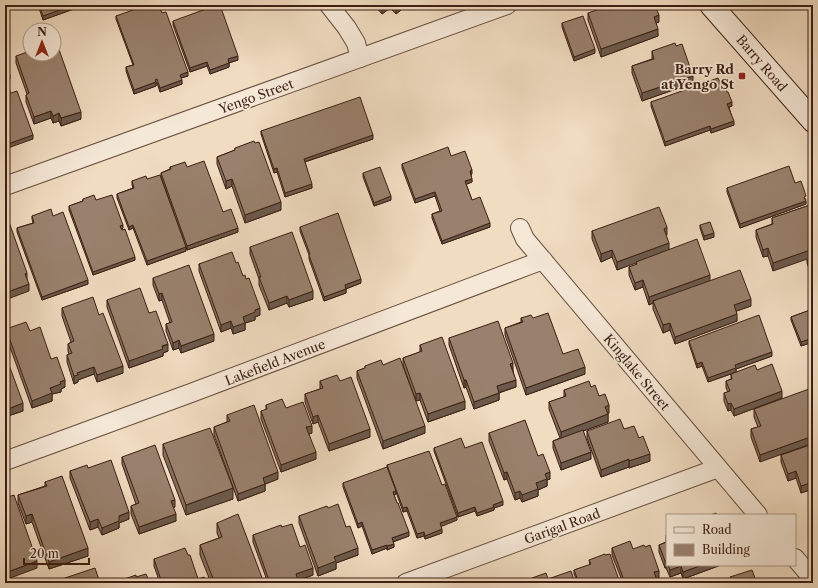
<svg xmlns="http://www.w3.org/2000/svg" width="818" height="588" viewBox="0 0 818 588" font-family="'Libre Caslon Text',serif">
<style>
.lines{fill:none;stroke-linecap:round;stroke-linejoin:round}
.street-casing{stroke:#684e3e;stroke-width:20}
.secondary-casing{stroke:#3b1f13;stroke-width:24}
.street{stroke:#f5e8d7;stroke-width:18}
.secondary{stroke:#f5e8d7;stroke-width:22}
.wall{fill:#846f5e;stroke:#3b1f13}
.shaded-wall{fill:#6b5a4c;stroke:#3b1f13}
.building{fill:#99816d;stroke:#3b1f13}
.poi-dot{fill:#8f2418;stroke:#f5e8d7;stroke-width:1.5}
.labels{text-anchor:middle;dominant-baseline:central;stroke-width:3.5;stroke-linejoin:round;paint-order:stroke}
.street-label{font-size:13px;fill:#3b1f13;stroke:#f5e8d7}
.poi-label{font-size:13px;font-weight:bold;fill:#3b1f13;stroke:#f5e8d7;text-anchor:end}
</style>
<rect width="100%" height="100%" fill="#f0dcc1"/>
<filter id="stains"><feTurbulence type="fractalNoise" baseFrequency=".005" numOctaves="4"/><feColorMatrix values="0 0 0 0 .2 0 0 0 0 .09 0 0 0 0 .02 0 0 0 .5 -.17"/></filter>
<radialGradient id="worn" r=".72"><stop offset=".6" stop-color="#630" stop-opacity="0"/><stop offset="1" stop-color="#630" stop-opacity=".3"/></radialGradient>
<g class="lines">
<defs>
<g id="street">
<path d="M329 5 347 28 356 43 360 58"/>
<path d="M5 186 507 5"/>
<path d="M520 228 525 239 758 515"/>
<path d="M5 461 191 393 543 260"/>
<path d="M795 558 813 579"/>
<path d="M406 583 718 468"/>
</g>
<path id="secondary" d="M711 5 813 121"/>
</defs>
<use href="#street" class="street-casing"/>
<use href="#secondary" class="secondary-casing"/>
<use href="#street" class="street"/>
<use href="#secondary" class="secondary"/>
</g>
<g class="wall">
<path d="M38 5H85L43 20Z"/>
<path d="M371 5H407L396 14 390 8 382 14 375 6 373 7Z"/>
<path d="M162 13 188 76 181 78 182 84 160 92 157 83H156V86L134 94 126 71V67L133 65 116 19V16Z"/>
<path d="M588 13 659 22 656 23 658 36 601 57 588 20Z"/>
<path d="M173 21 238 60 229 63V67L210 74 207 66 190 72 173 25Z"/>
<path d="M562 23 595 53 574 61 562 27Z"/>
<path d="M652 51 693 83 642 101 632 73V66L652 59Z"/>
<path d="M16 56 81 119 61 126 59 121 53 123 51 118 34 124 26 102V95L27 94 16 63Z"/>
<path d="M720 82 732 106 729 107 734 125 711 133 710 130 665 146 651 106V102Z"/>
<path d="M261 131 373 139 305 162 312 188 285 197 277 172 274 173 261 134Z"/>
<path d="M235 148 281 210 245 223 232 186 226 189 217 164V157L235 150Z"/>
<path d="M451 156 472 174H471L472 182 466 184 472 200 490 227 442 244 432 218V214L440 211 435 196 415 203 402 168V164Z"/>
<path d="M170 167H187L238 232 187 250 161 177V173L170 169Z"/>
<path d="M363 173 391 200 374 206 363 177Z"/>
<path d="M147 179 186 251 147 265 133 228 129 230 117 198V194L133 188 132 185V181Z"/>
<path d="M795 183 806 200H805L806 204 740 228 727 192V188Z"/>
<path d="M83 199 96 200 123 228 122 229 135 260 93 275 69 210V206L83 201Z"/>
<path d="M813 204 773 271 768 256 763 257 756 237V230L772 224V218Z"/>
<path d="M32 216H53L88 284 42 300 17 232V228L33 223 32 219Z"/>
<path d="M700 225 714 237 704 240 700 228Z"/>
<path d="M300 227 361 283 346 289V293L324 301 309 259V255L300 231Z"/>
<path d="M592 231 667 235H666L669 250 710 281 751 306 736 311 737 321 675 344 670 330 663 333 653 309V303L649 305 643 287 635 290 629 275V267L636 265V262L617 270 612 257 601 262 592 239Z"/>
<path d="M250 247 313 299 289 307 287 303 269 310 259 285V279L250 254Z"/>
<path d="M813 257V275H811L807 263V260Z"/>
<path d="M236 263 243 276 260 315 255 317V320L245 323V330L233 334 231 328 221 332 199 271V264Z"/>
<path d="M153 278 214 341 181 353 179 348 173 350 166 331V324L170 323 162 300 159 301 153 285Z"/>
<path d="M107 300 149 313 168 351 163 353V356L129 368 107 307Z"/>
<path d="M62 308 99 315 123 373 97 382 94 374 78 380V382L74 384 67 362V355L69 354 68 351V344L71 342 62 316Z"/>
<path d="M813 309V342L801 346 791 320V317Z"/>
<path d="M521 318H533L563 354 585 374 526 395 505 335V328L521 322Z"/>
<path d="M6 329 30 331 51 359 65 387 61 389V392L52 394V401L32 408 6 336Z"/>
<path d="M449 338 513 370 516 387 499 393V400L474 409 466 387 464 388 449 345Z"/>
<path d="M689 341 772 356 736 369V372L757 370 782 398 734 416 731 410 728 411 724 401V393L728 392 726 388V381L731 379V374L708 382 702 366 697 368 689 344Z"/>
<path d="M420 345 465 409 428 422 420 400 416 401 403 365V358L420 352Z"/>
<path d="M5 354 23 411 8 416 7 414Z"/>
<path d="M383 365 425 433 383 449 357 378V371L365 368V366Z"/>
<path d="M320 381H340L370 437 329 451 318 422 313 424 305 402V394L320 389Z"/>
<path d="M591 387 599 396 609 413H608V422L583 431 591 459 561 470 553 448V441L560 438 549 409V402L564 397V390Z"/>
<path d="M813 399 760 462 751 437V429L758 427 754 417V409Z"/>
<path d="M266 405 286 408 312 433 309 434 316 459 281 472 261 419V411L266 410Z"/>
<path d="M227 415 278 479 265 484V491L238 501 214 435V427L227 422Z"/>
<path d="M624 429 639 438 650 461 629 468V467L601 477 587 438V431Z"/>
<path d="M489 433 538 456 550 479 547 480V486L538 490V496L522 502 520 498 515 500 507 479 504 480 489 441Z"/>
<path d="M163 444 233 499 186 515 163 455Z"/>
<path d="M813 444V489L801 493 796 478 788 481 781 462V455Z"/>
<path d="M434 448H465L503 505 494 508V510L477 516 475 511 458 517 434 451Z"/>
<path d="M122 457 175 507 173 508 176 521 139 534 131 514V506L136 504 122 464Z"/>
<path d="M387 465 442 485 457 520 441 526 442 533 425 539 424 536 417 538 407 511 403 512 396 492V494L394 495 409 536 393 542 394 547 387 550V548L372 554 362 526 358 528 343 487V483L387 469Z"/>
<path d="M88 468 129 519 119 523V528L102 535 98 527 90 530 70 478V471Z"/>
<path d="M45 482 88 556 49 569 32 522 26 524 18 503V495L45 486Z"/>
<path d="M328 508 346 527 358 555 336 563V569L318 576 299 523V516Z"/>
<path d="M217 523 264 583H211L200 555V545L219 538 217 533Z"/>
<path d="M282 527 300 547 313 575 298 581 299 583H268L253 542V535Z"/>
<path d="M667 534V565H721L683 579 681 573 670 577 666 568H665L659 552V545L666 542V535Z"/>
<path d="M612 548 633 549 659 578 656 579 658 583H623L612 555Z"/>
<path d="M188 555 198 579 206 583H160L154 566V559Z"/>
<path d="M589 560 620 583H578L574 574V570L590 565Z"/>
</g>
<g class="shaded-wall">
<path d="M74 5H85L43 20V16Z"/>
<path d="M180 5H190L180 9Z"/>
<path d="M385 5H390V8L382 14V7Z"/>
<path d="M398 5H407L396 14V7Z"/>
<path d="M659 15V22L654 24V17Z"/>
<path d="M658 29V36L601 57V49Z"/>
<path d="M595 49V53L574 61V57Z"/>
<path d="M238 56V60L228 63V59Z"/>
<path d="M207 62V66L190 72V68Z"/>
<path d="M229 63V67L210 74V70Z"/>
<path d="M188 72V76L180 78V75Z"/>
<path d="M10 75V79L5 80V77Z"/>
<path d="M693 76V83L642 101V93Z"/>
<path d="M182 80V84L160 92V88Z"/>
<path d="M156 82V86L134 94V90Z"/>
<path d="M10 91V95L5 96V93Z"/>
<path d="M732 102V106L727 108V104Z"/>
<path d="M51 111V118L34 124V117Z"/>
<path d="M81 112V119L61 126V118Z"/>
<path d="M59 113V121L53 123V116Z"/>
<path d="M734 121V125L711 133V129Z"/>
<path d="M710 126V130L665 146V142Z"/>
<path d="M33 135V139L5 149V145Z"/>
<path d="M373 135V139L304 162V159Z"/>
<path d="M277 168V172L274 173V169Z"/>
<path d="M472 170V174H470V171Z"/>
<path d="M232 179V186L226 189V181Z"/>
<path d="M472 179V182L465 185V181Z"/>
<path d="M312 184V188L285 197V193Z"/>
<path d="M435 192V196L415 203V199Z"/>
<path d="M391 196V200L374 206V203Z"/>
<path d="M806 201V204L740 228V224Z"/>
<path d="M281 202V210L245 223V215Z"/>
<path d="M490 223V227L442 244V241Z"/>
<path d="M123 225V228L120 230V226Z"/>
<path d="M133 225V228L129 230V227Z"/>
<path d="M667 227V235L664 236V229Z"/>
<path d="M238 228V232L187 250V246Z"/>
<path d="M714 233V237L704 240V236Z"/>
<path d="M669 243V251L617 270V262Z"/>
<path d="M186 247V251L147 265V261Z"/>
<path d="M768 248V256L763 257V250Z"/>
<path d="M813 249V257L773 271V263Z"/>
<path d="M612 250V257L601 262V254Z"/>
<path d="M135 257V260L93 275V272Z"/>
<path d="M813 271V275H811V272Z"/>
<path d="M27 273V280L25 274Z"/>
<path d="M710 275V283L653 301V303L649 305V297Z"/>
<path d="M361 279V283L345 289V285Z"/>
<path d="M88 280V284L42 300V297Z"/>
<path d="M643 280V287L635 290V283Z"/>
<path d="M29 284V291L5 300V293Z"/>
<path d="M346 289V293L324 301V297Z"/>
<path d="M313 291V299L289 307V300Z"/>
<path d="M162 293V300L159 301V294Z"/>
<path d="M287 296V303L269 310V303Z"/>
<path d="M751 299V306L734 312V305Z"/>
<path d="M260 308V315L255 317V320L245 323V330L233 334V327L243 317 255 310Z"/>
<path d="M737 314V321L675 344V337Z"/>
<path d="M231 321V328L221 332V325Z"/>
<path d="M670 323V330L663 333V325Z"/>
<path d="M214 334V341L181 353V346Z"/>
<path d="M813 338V342L801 346V342Z"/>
<path d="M179 340V348L173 350V343Z"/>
<path d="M168 344V351L163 353V356L129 368V361Z"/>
<path d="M772 352V356L736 369V372L708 382V378L735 365Z"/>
<path d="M702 362V366L697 368V364Z"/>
<path d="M513 363V370L510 364Z"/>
<path d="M123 366V373L97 382V375Z"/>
<path d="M94 367V374L78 380V382L74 384V376L77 373Z"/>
<path d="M585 367V374L526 395V388Z"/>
<path d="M65 380V387L61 389V392L52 394V401L32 408V401L60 382Z"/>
<path d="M464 380H466V387L464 388Z"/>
<path d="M516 380V387L497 393V386Z"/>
<path d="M782 391V398L734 416V409Z"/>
<path d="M420 393V400L416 401V394Z"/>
<path d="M499 393V400L474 409V402Z"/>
<path d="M465 401V409L428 422V414Z"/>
<path d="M23 403V411L8 416V409Z"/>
<path d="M731 403V410L728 411V404Z"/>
<path d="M609 405V413L605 414V407Z"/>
<path d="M7 406V414H5V407Z"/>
<path d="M608 414V422L561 439V432Z"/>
<path d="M318 415V422L313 424V417Z"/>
<path d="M312 426V433L306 435V427Z"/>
<path d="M425 426V433L383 449V441Z"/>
<path d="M370 429V437L329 451V444Z"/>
<path d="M813 436V443L760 462V455Z"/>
<path d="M316 452V459L281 472V465Z"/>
<path d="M591 452V459L561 470V463Z"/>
<path d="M650 454V461L629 468V461Z"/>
<path d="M629 459V467L601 477V470Z"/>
<path d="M796 471V478L788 481V474Z"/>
<path d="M278 472V479L263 485V478Z"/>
<path d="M507 472V479L504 480V473Z"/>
<path d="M550 472V479L547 480V486L538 490V496L522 502V495L536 483 545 474Z"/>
<path d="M813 482V489L801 493V486Z"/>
<path d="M265 484V491L238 501V494Z"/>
<path d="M233 488V499L186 515V505Z"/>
<path d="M396 491V494L393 495V492Z"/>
<path d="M520 491V498L515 500V493Z"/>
<path d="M175 500V507L171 508V501Z"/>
<path d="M503 501V505L494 508V510L477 516V513L493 505Z"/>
<path d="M407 507V511L403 512V508Z"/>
<path d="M475 507V511L458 517V513Z"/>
<path d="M129 512V519L119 523V528L102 535V528L119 516Z"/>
<path d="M32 514V522L26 524V516Z"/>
<path d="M176 514V521L139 534V527Z"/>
<path d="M457 517V520L440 527V523Z"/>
<path d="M98 519V527L90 530V522Z"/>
<path d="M362 522V526L358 528V524Z"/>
<path d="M442 529V533L425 539V536Z"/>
<path d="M409 532V536L392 542V538Z"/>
<path d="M424 532V536L417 538V534Z"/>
<path d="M394 544V547L387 550V546Z"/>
<path d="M387 545V548L372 554V550Z"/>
<path d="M88 548V556L49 569V562Z"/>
<path d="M358 548V555L336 563V569L318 576V568L334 557Z"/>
<path d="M666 560V568H665V561Z"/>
<path d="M37 561V568L5 580V573Z"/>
<path d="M702 565H721L683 579V572Z"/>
<path d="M681 566V573L670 577V570Z"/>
<path d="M313 568V575L296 581V574Z"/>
<path d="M659 571V578L654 580V572Z"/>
</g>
<g class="building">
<path d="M39 5H74L43 16Z"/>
<path d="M147 5H159L162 13 166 12 188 72 180 75 182 80 160 88 157 79 155 80 156 82 134 90 126 67 134 65 116 16Z"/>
<path d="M217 5H220L238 56 228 59 229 63 210 70 207 62 190 68 173 21Z"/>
<path d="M611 5H655L659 15 654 17 658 29 601 49 588 13Z"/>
<path d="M583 16 595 49 574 57 562 23Z"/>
<path d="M56 41 81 112 61 118 59 113 53 116 51 111 34 117 26 95 29 93 16 56 30 51V54H54V42Z"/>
<path d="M675 43 676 46 682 44 693 76 642 93 632 66 654 59 652 51Z"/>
<path d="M5 62 10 75 5 77Z"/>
<path d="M718 78 720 82 723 81 727 92H728L732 102 727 104 734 121 711 129 710 126 665 142 651 102Z"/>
<path d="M5 79 10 91 5 93Z"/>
<path d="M17 91 33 135 5 145V95Z"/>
<path d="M360 97 373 135 304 159 312 184 285 193 277 168 274 169 261 131Z"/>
<path d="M254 141 255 143 259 142 281 202 245 215 232 179 226 181 217 157 235 150V148Z"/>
<path d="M448 147 451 156 465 151 472 170 470 171 472 179 465 181 472 200 480 197 490 223 442 241 432 214 442 211 435 192 415 199 402 164Z"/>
<path d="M204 161 223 212 231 209 238 228 187 246 161 173 171 169 170 167 185 162 187 167Z"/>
<path d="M789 166 795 183 801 181 806 196 804 197 806 201 740 224 727 188Z"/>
<path d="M380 167 391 196 374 203 363 173Z"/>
<path d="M160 175 186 247 147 261 133 225 129 227 117 194 134 188 132 181 146 176 147 179Z"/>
<path d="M94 195 96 200 112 195 123 225 120 226 122 230 125 229 135 257 93 272 69 206 83 201V199Z"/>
<path d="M813 204V249L773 263 768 248 763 250 756 230 773 224 772 218Z"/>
<path d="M659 207 667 227 664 229 669 243 617 262 612 250 601 254 592 231Z"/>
<path d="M51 209 53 216 63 212 88 280 42 297 17 228 34 223 32 216Z"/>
<path d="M338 213 361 279 345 285 346 289 324 297 309 255 310 254 300 227Z"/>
<path d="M9 222 27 273 25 274 29 284 5 293V224Z"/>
<path d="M710 222 714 233 704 236 700 225Z"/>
<path d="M292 232 313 291 289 300 287 296 269 303 259 277H261L250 247Z"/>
<path d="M697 239 710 275 649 297 643 280 635 283 629 267 637 264 636 262Z"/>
<path d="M232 252 236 263 238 262 243 276 245 275 246 279 249 278 260 308 255 310V312L243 317 245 323 233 327 231 321 221 325 199 264Z"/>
<path d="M813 257V271L811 272 807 260Z"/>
<path d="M189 265 214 334 181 346 179 340 173 343 166 324 172 322 162 293 159 294 153 278Z"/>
<path d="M740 270 751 299 734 305 737 314 675 337 670 323 663 325 653 301Z"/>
<path d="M140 288 149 313 156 311 168 344 162 346 163 349 129 361 107 300Z"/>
<path d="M93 297 99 315 103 313 123 366 97 375 94 367 77 373 78 375 74 376 67 355 72 353 68 344 74 341 62 308Z"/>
<path d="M813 309V338L801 342 791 317Z"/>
<path d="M548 313 563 354 578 349 585 367 526 388 505 328 523 322 521 318 531 315 533 318Z"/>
<path d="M759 315 772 352 735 365 736 368 708 378 702 362 697 364 689 341Z"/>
<path d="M498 321 513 363 510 364 516 380 497 386 499 393 474 402 466 380H464L449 338Z"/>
<path d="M26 322 30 331 40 327 51 359 57 357 65 380 60 382 61 384 50 388 52 393 32 401 6 329Z"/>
<path d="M442 337 465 401 428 414 420 393 416 394 403 358 422 351 420 345Z"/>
<path d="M5 354 23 403 8 409 7 406 5 407Z"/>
<path d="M400 358 425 426 383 441 357 371 365 368V366L381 360 383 365Z"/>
<path d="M772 364 782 391 734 409 731 403 728 404 724 393 730 391 726 381 732 379 731 374 755 365 757 370Z"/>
<path d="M337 375 340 381 351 377 370 429 329 444 318 415 313 417 305 394 323 388 320 381Z"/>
<path d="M589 381 591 387 595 385 599 396 605 394 609 405 605 407 608 414 561 432 549 402 566 396 564 390Z"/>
<path d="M809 389 813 399V436L760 455 751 429 761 426 754 409Z"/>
<path d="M282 399 286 408 303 402 312 426 306 427 316 452 281 465 261 411 267 409 266 405Z"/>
<path d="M254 405 278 472 263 478 265 484 238 494 214 427 230 421 227 415Z"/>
<path d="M620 419 624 429 634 426 639 438 643 436 650 454 629 461V459L601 470 587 431Z"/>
<path d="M525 420 538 456 543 454 550 472 545 474 547 479 536 483 538 489 522 495 520 491 515 493 507 472 504 473 489 433Z"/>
<path d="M210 428 233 488 186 505 163 444Z"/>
<path d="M583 430 591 452 561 463 553 441Z"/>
<path d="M461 438 465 448 482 442 503 501 493 505 494 507 477 513 475 507 458 513 434 448Z"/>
<path d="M813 444V482L801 486 796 471 788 474 781 455Z"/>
<path d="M155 445 175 500 171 501 176 514 139 527 131 506 139 503 122 457Z"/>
<path d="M429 451 442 485 445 484 457 517 440 523 442 529 425 536 424 532 417 534 407 507 403 508 387 465Z"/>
<path d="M111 460 129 512 119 516V521L102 528 98 519 90 522 70 471 87 465 88 468Z"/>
<path d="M387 467 396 491 393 492 397 503H398L409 532 392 538 394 544 387 546V545L372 550 362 522 358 524 343 483Z"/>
<path d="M62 476 88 548 49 562 32 514 26 516 18 495 47 486 45 482Z"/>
<path d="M14 495 37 561 5 573V498Z"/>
<path d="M338 504 346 527 350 526 358 548 334 557 336 561 318 568 299 516 327 506 328 508Z"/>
<path d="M716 513 717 515H710Z"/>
<path d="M238 514 264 583H213L212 582 214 581 200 545 222 537 217 523Z"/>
<path d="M292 524 300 547 305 545 313 568 296 574 299 583H270L253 535 281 525 282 527Z"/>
<path d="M630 541 633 549 644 545 645 547 650 545 659 571 654 572 658 583H625L612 548Z"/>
<path d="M667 542V562L666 560 665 561 659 545Z"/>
<path d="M185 548 188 555H190L198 579 204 577 206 583H162L154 559Z"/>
<path d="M605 554V555L610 554 620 583H579L574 570 591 564 589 560Z"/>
<path d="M668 565H702L683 572 681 566 670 570Z"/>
<path d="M95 568 100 583H63L62 579Z"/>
<path d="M752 570 757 583H720L731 579 730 577Z"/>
<path d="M571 571 575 583H529L533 582 532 578 546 573 548 579Z"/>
<path d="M146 574 150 583H113L136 575V577Z"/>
</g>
<rect class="poi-dot" x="738" y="72" width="8" height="8" rx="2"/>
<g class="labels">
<g class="street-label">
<text transform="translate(762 63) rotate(49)">Barry Road</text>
<text transform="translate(256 96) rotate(-20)">Yengo Street</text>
<text transform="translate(275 362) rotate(-21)">Lakefield Avenue</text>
<text transform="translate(637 372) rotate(50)">Kinglake Street</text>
<text transform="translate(562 526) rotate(-20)">Garigal Road</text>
</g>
<g class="poi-label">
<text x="734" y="69">Barry Rd<tspan x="734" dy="15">at Yengo St</tspan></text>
</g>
</g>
<rect width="818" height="588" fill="none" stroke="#f0dcc1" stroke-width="20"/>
<rect x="6" y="6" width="806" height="576" fill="none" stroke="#3b1f13" stroke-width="2"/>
<rect x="10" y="10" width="798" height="568" fill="none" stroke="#3b1f13"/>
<rect x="666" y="514" width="130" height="52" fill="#f5e8d7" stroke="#ab9889"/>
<rect x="674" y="527" width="20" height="6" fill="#f5e8d7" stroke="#ab9889"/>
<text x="702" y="534" font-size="12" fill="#3b1f13">Road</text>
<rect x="674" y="544" width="20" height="12" fill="#99816d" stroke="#ab9889"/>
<text x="702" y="554" font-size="12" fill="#3b1f13">Building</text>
<g transform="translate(42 42)"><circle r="19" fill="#f5e8d7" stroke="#ab9889"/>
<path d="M0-3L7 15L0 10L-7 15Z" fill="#8f2418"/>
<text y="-6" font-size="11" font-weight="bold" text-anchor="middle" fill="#3b1f13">N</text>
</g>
<path d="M24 558v6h65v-6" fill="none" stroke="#3b1f13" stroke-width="2"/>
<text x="30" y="558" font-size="12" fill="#3b1f13" stroke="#f5e8d7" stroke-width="3" paint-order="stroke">20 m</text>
<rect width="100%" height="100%" filter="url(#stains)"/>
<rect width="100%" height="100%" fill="url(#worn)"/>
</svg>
